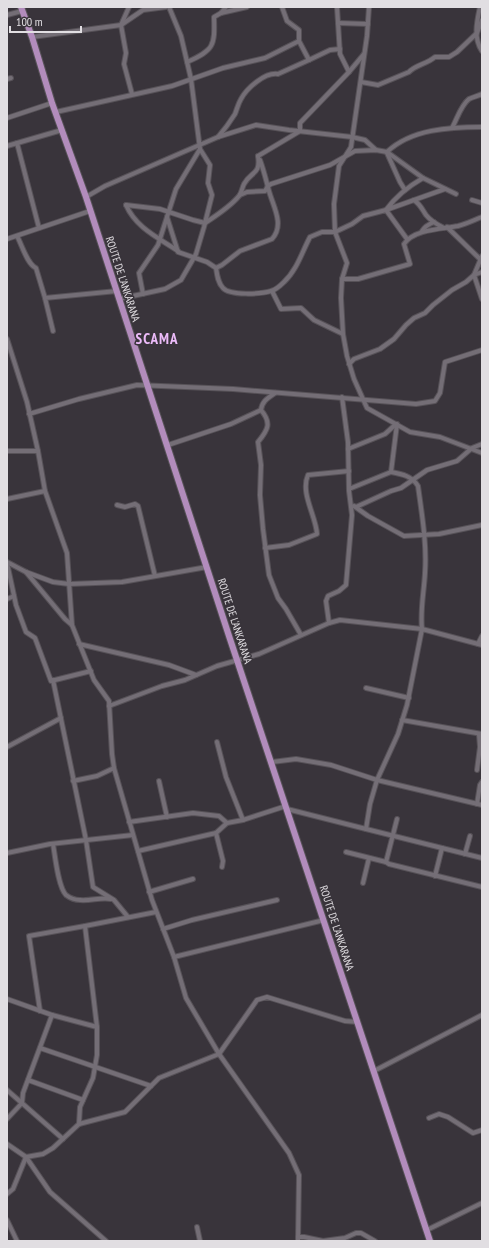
<svg xmlns="http://www.w3.org/2000/svg" width="489" height="1248" viewBox="0 0 489 1248" font-family="'PT Sans Narrow',sans-serif">
<style>
.lines{fill:none;stroke-linecap:round;stroke-linejoin:round}
.minor-casing{stroke:#575258;stroke-width:6}
.primary-casing{stroke:#575258;stroke-width:8}
.minor{stroke:#746e76;stroke-width:4}
.primary{stroke:#b28cbc;stroke-width:6}
.labels{text-anchor:middle;dominant-baseline:central;stroke-width:3;stroke-linejoin:round;paint-order:stroke}
.street-label{font-size:11px;fill:#e1dee2;stroke:#39343b}
.district-label{font-size:15px;font-weight:bold;letter-spacing:1px;fill:#ecbbf9;stroke:#39343b}
</style>
<rect width="100%" height="100%" fill="#39343b"/>
<g class="lines">
<defs>
<g id="minor">
<path d="M129 7 121 25 126 53 124 64 132 94"/>
<path d="M282 7 287 21 299 30V41L309 60 330 50 340 49"/>
<path d="M337 7 340 54 349 72"/>
<path d="M369 7 367 36 351 147 339 166 334 204 335 232 347 263 342 279 341 298 343 334 347 356 354 379 367 408 410 432 440 437 482 453"/>
<path d="M480 7C477 21 473 38 482 51"/>
<path d="M221 13 226 7"/>
<path d="M7 15 22 11"/>
<path d="M338 23 368 24"/>
<path d="M32 37 121 25 143 10 166 7"/>
<path d="M187 62C214 50 215 46 214 17L221 13 247 7"/>
<path d="M7 79 11 78"/>
<path d="M361 82 378 85 409 72C415 65 427 64 435 57H449L457 52 477 33 482 20"/>
<path d="M56 112 172 86 223 68 265 58 299 41"/>
<path d="M7 118 52 103"/>
<path d="M452 128C457 119 461 105 469 99 473 97 478 96 482 94"/>
<path d="M218 137C225 129 230 122 235 114 237 109 238 104 241 99 247 88 265 72 278 74L309 60"/>
<path d="M17 143 39 228"/>
<path d="M7 146 62 130"/>
<path d="M387 152C411 129 450 127 482 127"/>
<path d="M387 153 400 182 405 190"/>
<path d="M258 156 300 131V123L349 72 364 54"/>
<path d="M240 195 247 192 265 191 268 186 271 184 330 165 355 151 376 150 387 152 423 178"/>
<path d="M86 197 105 186 181 153 218 137 256 125 289 130 352 137 365 140 376 150"/>
<path d="M414 200 445 189"/>
<path d="M472 200 482 203"/>
<path d="M126 205 160 209 193 220 205 223C217 215 230 207 239 196 242 192 242 188 244 184 251 171 261 175 258 156"/>
<path d="M126 205C136 228 159 238 178 251"/>
<path d="M167 217 178 252 207 262 216 268C217 275 218 283 223 288 230 296 261 294 271 291 275 290 281 285 284 282 297 270 302 252 310 237L322 232H335L352 224 363 216 386 210 407 239"/>
<path d="M447 227 481 260"/>
<path d="M444 228C438 225 430 220 426 215 422 209 420 204 414 200L386 210C396 196 409 186 423 178L456 194"/>
<path d="M422 231C425 226 429 224 434 222"/>
<path d="M17 236C22 245 27 264 36 268L45 298"/>
<path d="M7 239 90 211"/>
<path d="M482 256 474 275 482 299"/>
<path d="M216 268 222 265 240 251 272 239C285 225 273 206 269 191 266 180 264 171 260 160"/>
<path d="M342 279H358L410 264 404 244C414 229 442 229 458 226 466 224 474 220 482 217"/>
<path d="M272 291 281 309 301 308 314 320 343 334"/>
<path d="M143 294 139 273 158 245 176 189 200 149 191 79 181 36 169 7"/>
<path d="M119 299 165 289 181 280 196 254 204 227 212 195 208 183 210 165 200 149"/>
<path d="M53 331 45 298 117 291"/>
<path d="M7 339 27 402 38 451H7"/>
<path d="M349 364 354 359 380 349 394 339 406 325 414 318 425 313 433 305 452 290 466 282 474 275 482 272"/>
<path d="M275 393C268 398 262 401 261 410 272 423 268 430 258 442L261 465 260 495 263 529 269 575 278 598 286 609 301 635"/>
<path d="M29 414 79 399 137 385 233 389 416 404 435 401 440 393 445 362 482 350"/>
<path d="M168 445 231 424 261 410"/>
<path d="M348 449 385 434 396 424"/>
<path d="M38 451 45 491"/>
<path d="M349 489 391 472 397 424"/>
<path d="M7 499 45 491 67 553 72 625"/>
<path d="M117 505 125 507 135 504 138 506 155 576"/>
<path d="M354 506 368 516 404 536 439 534 482 525"/>
<path d="M356 507 391 491 401 488 427 470 457 461 472 448 482 444"/>
<path d="M265 548 289 545 317 534C316 516 300 493 308 475L349 471"/>
<path d="M7 562 26 572 53 582 69 584 122 582 207 567"/>
<path d="M7 563 16 605 26 632 35 638 51 681 91 671"/>
<path d="M26 572 65 619 72 625 94 680 109 701 112 754 114 768 152 900 174 957 324 920"/>
<path d="M7 599 14 596"/>
<path d="M329 623 326 601 328 596 339 591 346 585 352 515 349 491 348 442 342 397"/>
<path d="M79 644 169 665 196 675"/>
<path d="M478 644 482 636"/>
<path d="M53 680 86 840 93 887 114 900 128 917"/>
<path d="M366 688 409 698"/>
<path d="M109 706 162 686 185 680 217 666 259 654 329 623 340 620 422 629C420 610 424 592 425 573 427 544 422 515 418 486 412 476 402 474 391 472"/>
<path d="M402 720 482 734"/>
<path d="M217 742 226 777 243 820"/>
<path d="M7 747 61 718"/>
<path d="M272 762 296 759 331 765 377 780 482 805"/>
<path d="M477 770 480 747 479 734"/>
<path d="M73 781 97 776 114 768"/>
<path d="M159 781 167 817"/>
<path d="M477 804 480 785 482 782"/>
<path d="M287 809 366 829 370 804 377 780 398 734 407 705 422 629 482 645"/>
<path d="M397 819 386 862 389 864 482 887"/>
<path d="M129 822 193 813 219 816 227 823"/>
<path d="M366 829 482 858"/>
<path d="M53 844C55 855 58 887 66 895 70 898 75 900 80 900 91 901 101 897 111 899"/>
<path d="M138 851 216 833"/>
<path d="M346 852 386 862"/>
<path d="M7 853 50 844 133 835"/>
<path d="M465 854 470 836"/>
<path d="M222 867 223 861 216 833 227 823 243 820 286 806"/>
<path d="M435 876 442 848"/>
<path d="M363 883 369 858"/>
<path d="M149 892 193 879"/>
<path d="M163 929 192 920 277 900"/>
<path d="M174 957 186 998 219 1054 289 1153 299 1175 298 1241"/>
<path d="M7 999 52 1015 23 1093 22 1103 7 1119"/>
<path d="M40 1011 29 936 85 926"/>
<path d="M52 1015 97 1027"/>
<path d="M40 1048 151 1086"/>
<path d="M374 1071 482 1015"/>
<path d="M28 1080 83 1100"/>
<path d="M7 1090 63 1139"/>
<path d="M429 1118 439 1114 448 1117 473 1133 482 1130"/>
<path d="M79 1124 80 1107 93 1078 97 1055V1027L85 926 156 912"/>
<path d="M7 1144 26 1157 50 1192 106 1241"/>
<path d="M7 1194 13 1189 26 1157 43 1154 53 1148 79 1124 125 1112 159 1078 219 1054 257 1000 267 997 345 1021 358 1022"/>
<path d="M7 1220 17 1241"/>
<path d="M197 1227 200 1241"/>
<path d="M427 1230 482 1203"/>
<path d="M298 1237H304L323 1241 345 1238 356 1233H361L375 1241"/>
</g>
<path id="primary" d="M21 7 32 37 52 103 86 197 230 639 430 1241"/>
</defs>
<use href="#minor" class="minor-casing"/>
<use href="#primary" class="primary-casing"/>
<use href="#minor" class="minor"/>
<use href="#primary" class="primary"/>
</g>
<g class="labels">
<g class="street-label">
<text transform="translate(123 279) rotate(72)">ROUTE DE L'ANKARANA</text>
<text transform="translate(235 621) rotate(72)">ROUTE DE L'ANKARANA</text>
<text transform="translate(337 928) rotate(72)">ROUTE DE L'ANKARANA</text>
</g>
<g class="district-label">
<text x="157" y="338">SCAMA</text>
</g>
</g>
<rect width="489" height="1248" fill="none" stroke="#e1dee2" stroke-width="16"/>
<path d="M10 26v6h71v-6" fill="none" stroke="#e1dee2" stroke-width="2"/>
<text x="16" y="26" font-size="12" fill="#e1dee2" stroke="#39343b" stroke-width="3" paint-order="stroke">100 m</text>
</svg>
